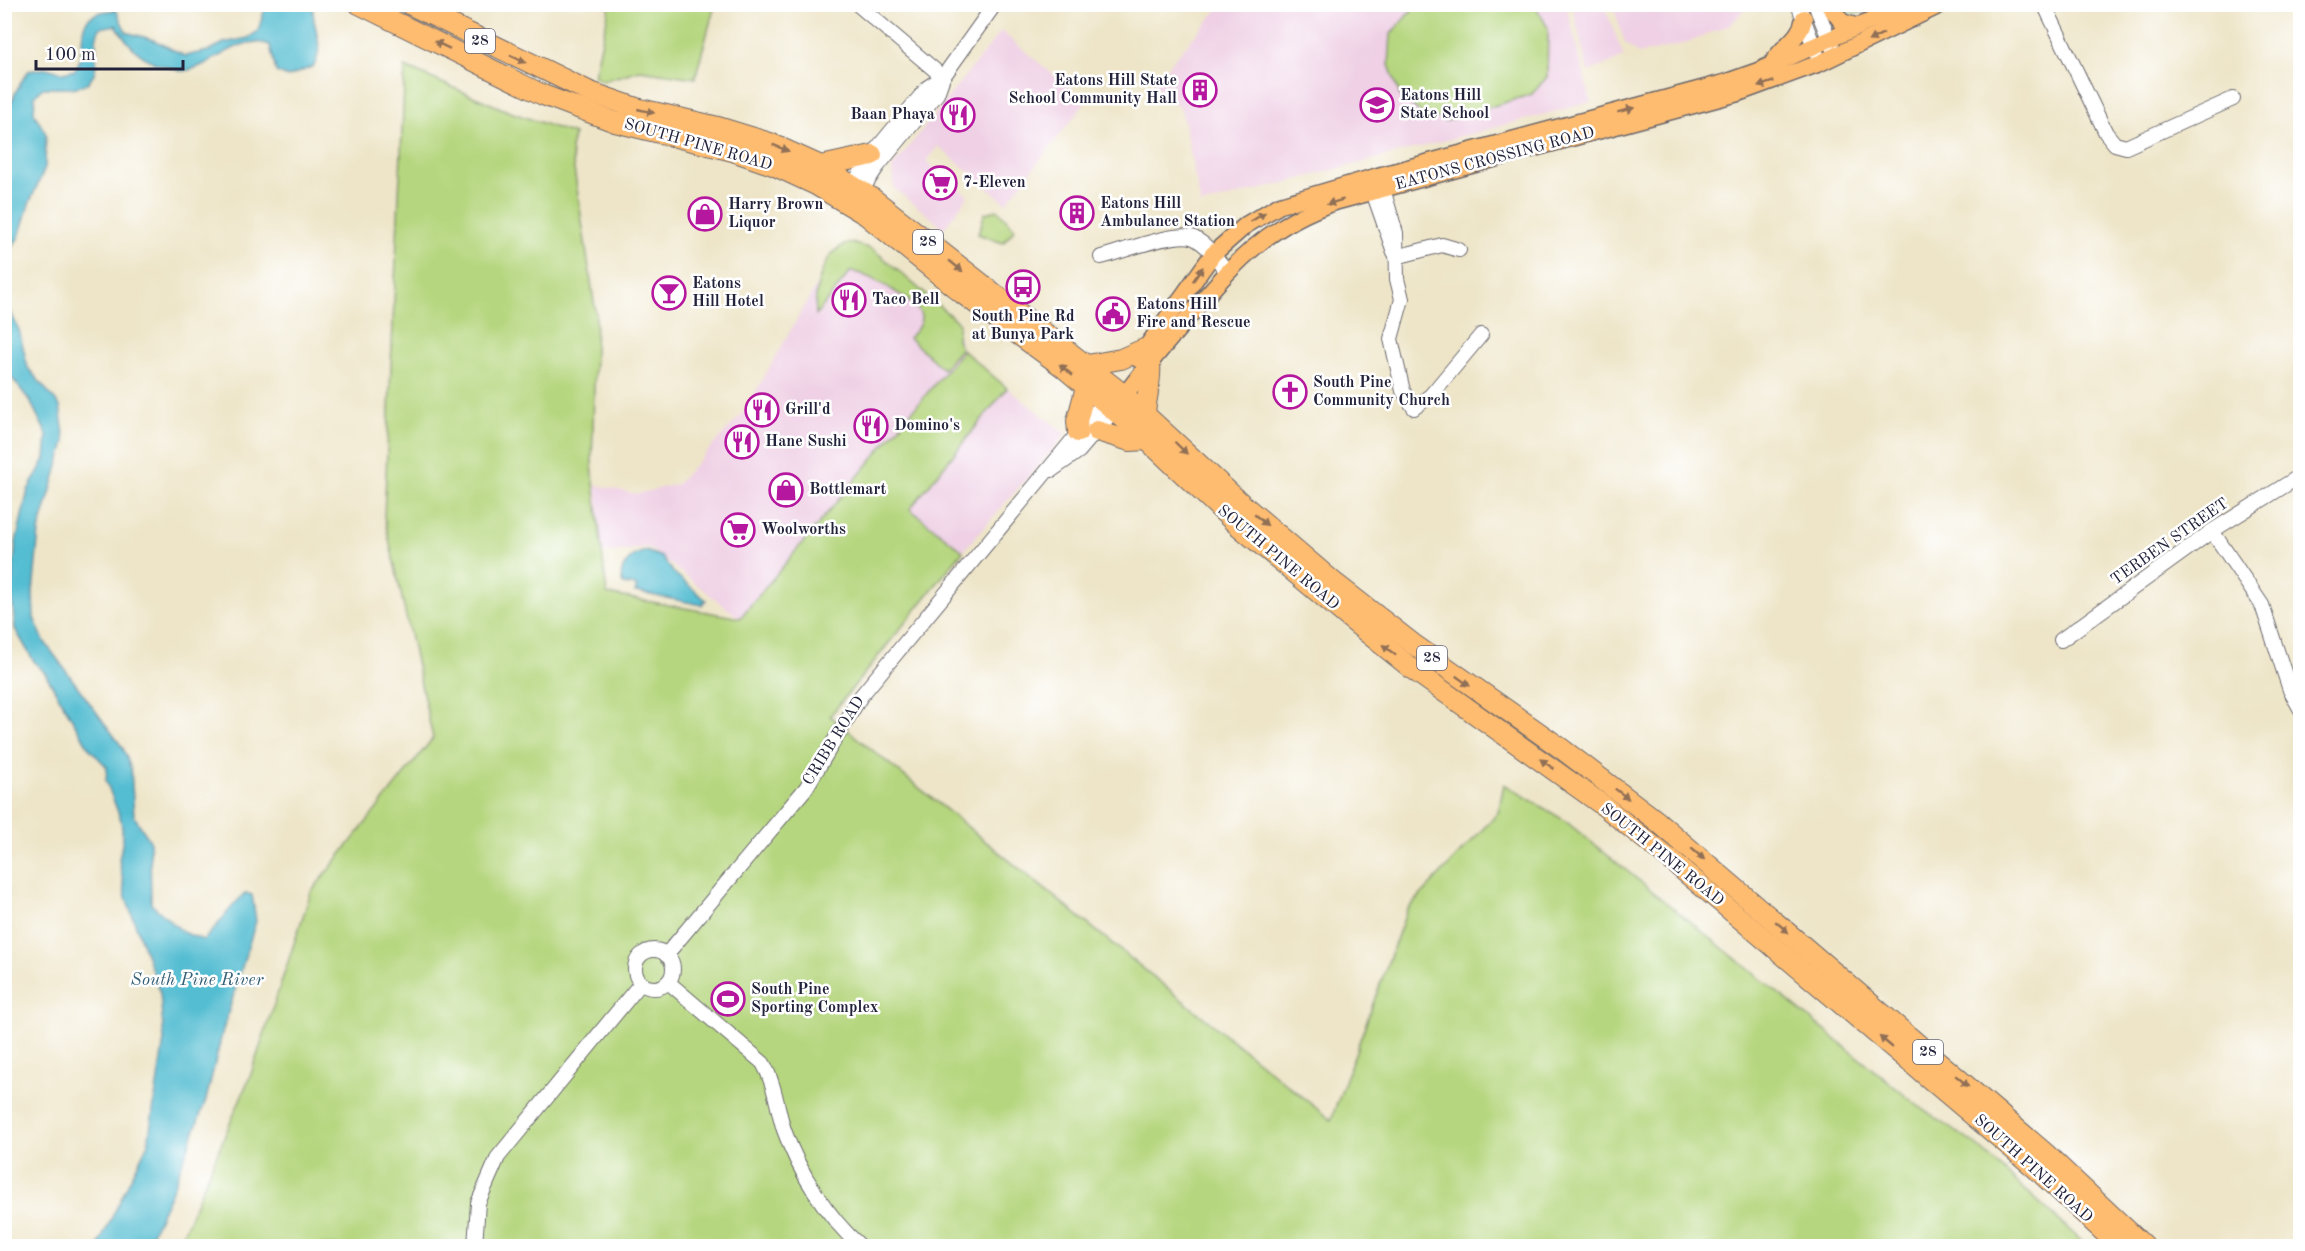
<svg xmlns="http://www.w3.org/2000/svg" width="2305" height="1251" viewBox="0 0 2305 1251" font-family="'Old Standard TT',serif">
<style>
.built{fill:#efd0e5}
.green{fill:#b5d67e;stroke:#6c7c5c;stroke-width:1.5}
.water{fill:#55bdd2;stroke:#3c7086;stroke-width:1.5}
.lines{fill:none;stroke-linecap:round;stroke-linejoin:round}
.minor-casing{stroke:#69666c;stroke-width:16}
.major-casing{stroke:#69666c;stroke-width:19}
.highway-casing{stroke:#69666c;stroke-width:22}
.minor{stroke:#fff;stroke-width:14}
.major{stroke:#febc70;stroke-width:16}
.highway{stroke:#febc70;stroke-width:20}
.oneway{fill:#906f56}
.labels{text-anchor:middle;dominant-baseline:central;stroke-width:5;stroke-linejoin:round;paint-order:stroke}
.shield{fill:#fff;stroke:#646476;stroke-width:1.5}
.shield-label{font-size:15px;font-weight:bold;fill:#22223b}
.poi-label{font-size:16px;font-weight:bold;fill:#22223b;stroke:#fff;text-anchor:start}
.street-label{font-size:16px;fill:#22223b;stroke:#fff}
.water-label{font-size:18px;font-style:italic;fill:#366077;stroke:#fff}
</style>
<rect width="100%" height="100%" fill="#fff"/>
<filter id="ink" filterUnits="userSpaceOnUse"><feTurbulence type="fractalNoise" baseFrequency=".0167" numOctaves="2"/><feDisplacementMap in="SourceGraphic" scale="12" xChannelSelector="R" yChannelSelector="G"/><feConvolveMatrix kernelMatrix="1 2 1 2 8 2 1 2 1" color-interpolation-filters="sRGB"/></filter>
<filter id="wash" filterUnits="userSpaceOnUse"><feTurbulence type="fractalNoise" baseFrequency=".008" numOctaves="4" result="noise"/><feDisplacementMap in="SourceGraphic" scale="24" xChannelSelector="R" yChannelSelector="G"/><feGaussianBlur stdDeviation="1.35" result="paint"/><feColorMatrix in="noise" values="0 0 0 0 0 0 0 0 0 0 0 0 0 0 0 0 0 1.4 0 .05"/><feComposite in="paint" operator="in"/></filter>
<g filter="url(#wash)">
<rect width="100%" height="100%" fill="#eee5c8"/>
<g class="built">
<path d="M1566 4 1591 102 1201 205 1181 109 1153 83 1222 5Z"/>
<path d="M1572 5H1604L1624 57 1588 72Z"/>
<path d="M1613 5V4L1748 5 1731 24 1699 38 1676 46 1638 54 1625 43Z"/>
<path d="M1001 31 1086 102 1006 203 938 146 926 161 968 196 944 228 894 188 892 168Z"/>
<path d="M832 258 953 321 963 350 740 618 648 547 603 553 596 485 637 494 677 484 744 412Z"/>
<path d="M1007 388 1066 434 963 551 910 510Z"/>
</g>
<g class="green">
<path d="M610 5H715L695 78 640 70 603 81 594 76Z"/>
<path d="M1416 5H1535L1548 28 1547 77 1532 94 1446 121 1420 112 1400 95 1389 65 1391 34Z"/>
<path d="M1837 5H1886C1869 12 1852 20 1837 5Z"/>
<path d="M405 67 510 112 574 134 571 149 596 315 592 465 607 594 740 618 963 350 1007 388 910 509 963 551 830 716 1331 1120 1407 910 1498 813 1504 784 1564 820 1917 1105 1976 1145 2087 1246H178L251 1074 311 892 433 738 384 517Z"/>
<path d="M998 210 1015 229 1003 243 978 234 985 213Z"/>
<path d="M851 243 872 249 880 255 959 323 957 339 961 348 943 369 909 338C915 331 924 323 920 313 916 301 860 269 850 272L816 315C813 291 823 248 851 243Z"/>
</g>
<g class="water">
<path d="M266 5H313C311 27 326 42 314 66L288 77 276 72 270 45C239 32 212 69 182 71 177 71 170 67 164 66 140 59 129 46 116 25L100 28C95 37 96 45 96 56 98 93 72 88 43 88L35 95 34 113 46 134 45 168 29 204 19 237 7 254 5 263C4 233 6 204 7 175 8 128 0 112 28 71L47 68 63 73 75 70C92 42 66 13 116 10L126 32 154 40 185 56 208 51 224 43 248 38 258 31Z"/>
<path d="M5 301 19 330 28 368 60 406 65 442 39 531 33 592 34 618 44 641 123 748 131 769 134 816 150 841 151 904 183 932 203 940C220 926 227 908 246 893L252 895 256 921 223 1030 206 1100 171 1193 146 1246H98L148 1143 164 1040 160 993 126 898 119 860 123 839 121 820 106 781 107 767 89 748 45 673 33 660 15 629 11 589 16 542 28 490 45 459 47 435 30 401 5 369Z"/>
<path d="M646 551 662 557 673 572 706 600 702 605 635 592 637 586 623 584C616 568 632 554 646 551Z"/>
</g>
</g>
<g filter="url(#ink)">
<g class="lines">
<defs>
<g id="minor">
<path d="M857 4 943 77"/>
<path d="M1798 4 1820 63"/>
<path d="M1815 4 1833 49"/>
<path d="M2044 4 2106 133 2115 144 2126 147 2233 99"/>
<path d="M1383 189 1396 233 1397 279 1402 299 1391 339 1403 391 1414 408 1431 395 1481 335"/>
<path d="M1373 192 1394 252"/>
<path d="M847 193 879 146 928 87 943 77 995 4"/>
<path d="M856 199 877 167 937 94 943 77"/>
<path d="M1101 257C1121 252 1177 230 1194 238 1208 245 1218 260 1227 272"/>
<path d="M1396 257 1442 245 1459 250"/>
<path d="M1052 470 1079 451 1114 410"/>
<path d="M2212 531 2262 605 2290 690 2300 708"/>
<path d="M2061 640 2212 531 2300 476"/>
<circle cx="654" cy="969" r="19"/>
<path d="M666 955 806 788 861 696 1104 402"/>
<path d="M668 982 763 1063C775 1084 777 1108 784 1130 799 1172 827 1217 860 1246"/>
<path d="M475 1246 478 1203 498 1157 641 983"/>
</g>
<g id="major">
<path d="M1828 4 1842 22 1858 27"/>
<path d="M1772 64C1781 46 1801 39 1804 18"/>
<path d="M1138 359 1213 254 1246 225 1280 205 1378 176 1724 83 1758 71 1909 4"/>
<path d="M1117 406C1136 378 1158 353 1180 327 1229 269 1264 225 1338 201L1738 93 1820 63 1942 4"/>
</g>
<g id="highway">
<path d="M359 4 543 95 615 122 733 151 773 165 816 185 866 215 963 294 1063 367 1128 422 1234 522 1349 618 1411 668 1604 806 1672 861 2033 1166 2119 1246"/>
<path d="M409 4 590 92 636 108 718 127 770 143 821 166 872 198 1124 395 1241 503 1336 584 1413 644 1562 749 1657 821 2045 1153 2144 1246"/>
<path d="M821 166 872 155"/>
<path d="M1087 365 1121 359 1144 349"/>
<path d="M1145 414C1146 396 1152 381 1150 363"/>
<path d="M1097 431 1130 441 1148 440"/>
<path d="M1078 432 1077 421 1086 387"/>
</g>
</defs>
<use href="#minor" class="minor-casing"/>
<use href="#major" class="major-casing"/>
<use href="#highway" class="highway-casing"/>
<use href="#minor" class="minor"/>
<use href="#major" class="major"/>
<use href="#highway" class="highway"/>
</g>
<defs><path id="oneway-solid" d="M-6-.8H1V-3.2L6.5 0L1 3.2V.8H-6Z" transform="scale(1.5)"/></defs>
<g class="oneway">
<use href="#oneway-solid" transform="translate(1876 37) rotate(153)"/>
<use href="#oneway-solid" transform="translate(442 45) rotate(-154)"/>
<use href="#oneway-solid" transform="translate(518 59) rotate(26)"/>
<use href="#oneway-solid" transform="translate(1766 84) rotate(161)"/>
<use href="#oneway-solid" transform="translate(1626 110) rotate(-15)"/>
<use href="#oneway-solid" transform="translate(646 111) rotate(13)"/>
<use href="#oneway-solid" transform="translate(781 148) rotate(22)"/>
<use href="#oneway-solid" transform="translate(1335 202) rotate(163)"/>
<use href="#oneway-solid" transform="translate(1258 217) rotate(-32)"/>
<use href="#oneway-solid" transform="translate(956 266) rotate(39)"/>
<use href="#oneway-solid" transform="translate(1198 274) rotate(-55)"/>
<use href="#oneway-solid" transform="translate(1066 370) rotate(-140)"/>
<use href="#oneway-solid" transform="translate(1181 448) rotate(44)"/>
<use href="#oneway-solid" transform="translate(1261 520) rotate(40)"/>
<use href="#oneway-solid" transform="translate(1389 650) rotate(-142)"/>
<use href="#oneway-solid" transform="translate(1463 681) rotate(36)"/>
<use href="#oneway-solid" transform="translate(1547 764) rotate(-144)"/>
<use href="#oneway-solid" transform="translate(1622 794) rotate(37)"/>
<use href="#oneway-solid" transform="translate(1698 854) rotate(41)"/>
<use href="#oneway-solid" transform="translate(1782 927) rotate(41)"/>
<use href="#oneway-solid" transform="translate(1886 1042) rotate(-140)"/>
<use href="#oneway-solid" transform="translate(1962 1081) rotate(41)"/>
</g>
</g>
<defs>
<symbol id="building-ring" viewBox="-11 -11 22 22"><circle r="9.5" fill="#fff" stroke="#b5179e" stroke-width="1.5"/><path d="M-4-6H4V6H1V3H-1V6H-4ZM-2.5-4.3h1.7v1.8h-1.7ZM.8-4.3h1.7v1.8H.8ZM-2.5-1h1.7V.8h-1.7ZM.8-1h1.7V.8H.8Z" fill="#b5179e"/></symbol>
<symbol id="school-ring" viewBox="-11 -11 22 22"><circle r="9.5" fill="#fff" stroke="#b5179e" stroke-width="1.5"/><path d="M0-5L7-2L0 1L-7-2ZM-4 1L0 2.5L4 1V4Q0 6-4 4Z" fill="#b5179e"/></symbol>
<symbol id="restaurant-ring" viewBox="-11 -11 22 22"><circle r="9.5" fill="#fff" stroke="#b5179e" stroke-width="1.5"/><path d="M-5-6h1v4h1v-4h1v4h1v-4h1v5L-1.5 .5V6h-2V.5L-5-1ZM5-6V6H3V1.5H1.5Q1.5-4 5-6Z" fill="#b5179e"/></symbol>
<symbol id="supermarket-ring" viewBox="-11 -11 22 22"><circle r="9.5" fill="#fff" stroke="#b5179e" stroke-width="1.5"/><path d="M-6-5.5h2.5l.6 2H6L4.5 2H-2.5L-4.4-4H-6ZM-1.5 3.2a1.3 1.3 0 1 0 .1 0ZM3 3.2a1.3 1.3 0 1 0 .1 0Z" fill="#b5179e"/></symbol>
<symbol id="shop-ring" viewBox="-11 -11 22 22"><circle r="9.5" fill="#fff" stroke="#b5179e" stroke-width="1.5"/><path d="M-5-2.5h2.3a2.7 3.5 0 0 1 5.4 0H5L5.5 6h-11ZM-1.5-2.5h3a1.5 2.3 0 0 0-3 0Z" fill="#b5179e"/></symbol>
<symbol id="bus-ring" viewBox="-11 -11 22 22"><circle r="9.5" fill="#fff" stroke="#b5179e" stroke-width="1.5"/><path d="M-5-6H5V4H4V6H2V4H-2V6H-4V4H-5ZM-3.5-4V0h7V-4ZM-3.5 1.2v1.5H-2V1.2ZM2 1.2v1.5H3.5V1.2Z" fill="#b5179e"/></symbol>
<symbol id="bar-ring" viewBox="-11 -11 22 22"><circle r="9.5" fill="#fff" stroke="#b5179e" stroke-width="1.5"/><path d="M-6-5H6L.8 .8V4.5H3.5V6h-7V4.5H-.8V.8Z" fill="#b5179e"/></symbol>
<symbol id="civic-ring" viewBox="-11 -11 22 22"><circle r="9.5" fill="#fff" stroke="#b5179e" stroke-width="1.5"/><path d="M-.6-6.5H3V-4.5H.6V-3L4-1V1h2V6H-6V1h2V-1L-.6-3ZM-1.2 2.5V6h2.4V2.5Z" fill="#b5179e"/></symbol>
<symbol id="church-ring" viewBox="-11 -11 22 22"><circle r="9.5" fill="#fff" stroke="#b5179e" stroke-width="1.5"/><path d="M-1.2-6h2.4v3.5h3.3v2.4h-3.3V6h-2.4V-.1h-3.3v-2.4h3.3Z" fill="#b5179e"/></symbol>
<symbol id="stadium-ring" viewBox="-11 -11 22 22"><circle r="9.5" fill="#fff" stroke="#b5179e" stroke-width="1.5"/><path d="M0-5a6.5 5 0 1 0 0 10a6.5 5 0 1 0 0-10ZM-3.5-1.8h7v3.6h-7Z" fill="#b5179e"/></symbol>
</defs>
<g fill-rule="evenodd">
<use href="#building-ring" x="1181" y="71" width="38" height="38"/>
<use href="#school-ring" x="1358" y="86" width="38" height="38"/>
<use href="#restaurant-ring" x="939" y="96" width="38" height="38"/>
<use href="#supermarket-ring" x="921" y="164" width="38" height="38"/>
<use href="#building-ring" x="1058" y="194" width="38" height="38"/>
<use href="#shop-ring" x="686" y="195" width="38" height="38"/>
<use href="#bus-ring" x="1004" y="268" width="38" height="38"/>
<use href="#bar-ring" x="650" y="274" width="38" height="38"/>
<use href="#restaurant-ring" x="830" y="281" width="38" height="38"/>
<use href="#civic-ring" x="1094" y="295" width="38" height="38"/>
<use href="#church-ring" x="1271" y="373" width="38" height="38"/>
<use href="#restaurant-ring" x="743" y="391" width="38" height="38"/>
<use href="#restaurant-ring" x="852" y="407" width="38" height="38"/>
<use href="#restaurant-ring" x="723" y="423" width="38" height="38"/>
<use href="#shop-ring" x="767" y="471" width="38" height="38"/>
<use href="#supermarket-ring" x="719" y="511" width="38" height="38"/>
<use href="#stadium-ring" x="709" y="980" width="38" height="38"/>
</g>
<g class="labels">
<g class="shield">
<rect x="465" y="29" width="30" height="24" rx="4.5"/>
<rect x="913" y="230" width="30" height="24" rx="4.5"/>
<rect x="1417" y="646" width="30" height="24" rx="4.5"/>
<rect x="1913" y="1040" width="30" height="24" rx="4.5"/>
</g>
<g class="shield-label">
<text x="480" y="41">28</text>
<text x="928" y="242">28</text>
<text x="1432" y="658">28</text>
<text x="1928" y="1052">28</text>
</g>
<g class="poi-label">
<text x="1177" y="81" text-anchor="end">Eatons Hill State<tspan x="1177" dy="18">School Community Hall</tspan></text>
<text x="1400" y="96">Eatons Hill<tspan x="1400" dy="18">State School</tspan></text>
<text x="935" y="115" text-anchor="end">Baan Phaya</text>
<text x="963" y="183">7-Eleven</text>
<text x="1100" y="204">Eatons Hill<tspan x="1100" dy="18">Ambulance Station</tspan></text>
<text x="728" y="205">Harry Brown<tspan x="728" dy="18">Liquor</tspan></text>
<text x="692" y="284">Eatons<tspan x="692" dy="18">Hill Hotel</tspan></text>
<text x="872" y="300">Taco Bell</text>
<text x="1136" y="305">Eatons Hill<tspan x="1136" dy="18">Fire and Rescue</tspan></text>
<text x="1023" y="317" text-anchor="middle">South Pine Rd<tspan x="1023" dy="18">at Bunya Park</tspan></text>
<text x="1313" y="383">South Pine<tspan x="1313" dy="18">Community Church</tspan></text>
<text x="785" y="410">Grill'd</text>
<text x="894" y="426">Domino's</text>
<text x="765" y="442">Hane Sushi</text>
<text x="809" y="490">Bottlemart</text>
<text x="761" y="530">Woolworths</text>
<text x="751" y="990">South Pine<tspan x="751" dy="18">Sporting Complex</tspan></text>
</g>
<g class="street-label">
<text transform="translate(698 145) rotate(16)">SOUTH PINE ROAD</text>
<text transform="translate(1495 159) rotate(-15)">EATONS CROSSING ROAD</text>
<text transform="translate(2170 542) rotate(-35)">TERBEN STREET</text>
<text transform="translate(1278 558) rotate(40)">SOUTH PINE ROAD</text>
<text transform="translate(834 741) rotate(-58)">CRIBB ROAD</text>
<text transform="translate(1662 855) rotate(39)">SOUTH PINE ROAD</text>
<text transform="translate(2033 1169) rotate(42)">SOUTH PINE ROAD</text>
</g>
<g class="water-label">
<text x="197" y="980">South Pine River</text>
</g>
</g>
<rect width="2305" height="1251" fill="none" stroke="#fff" stroke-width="24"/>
<path d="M36 60v9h147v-9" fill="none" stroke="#22223b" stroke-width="3"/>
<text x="45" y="60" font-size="18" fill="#22223b" stroke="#ffffff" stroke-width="4.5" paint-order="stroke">100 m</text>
</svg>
